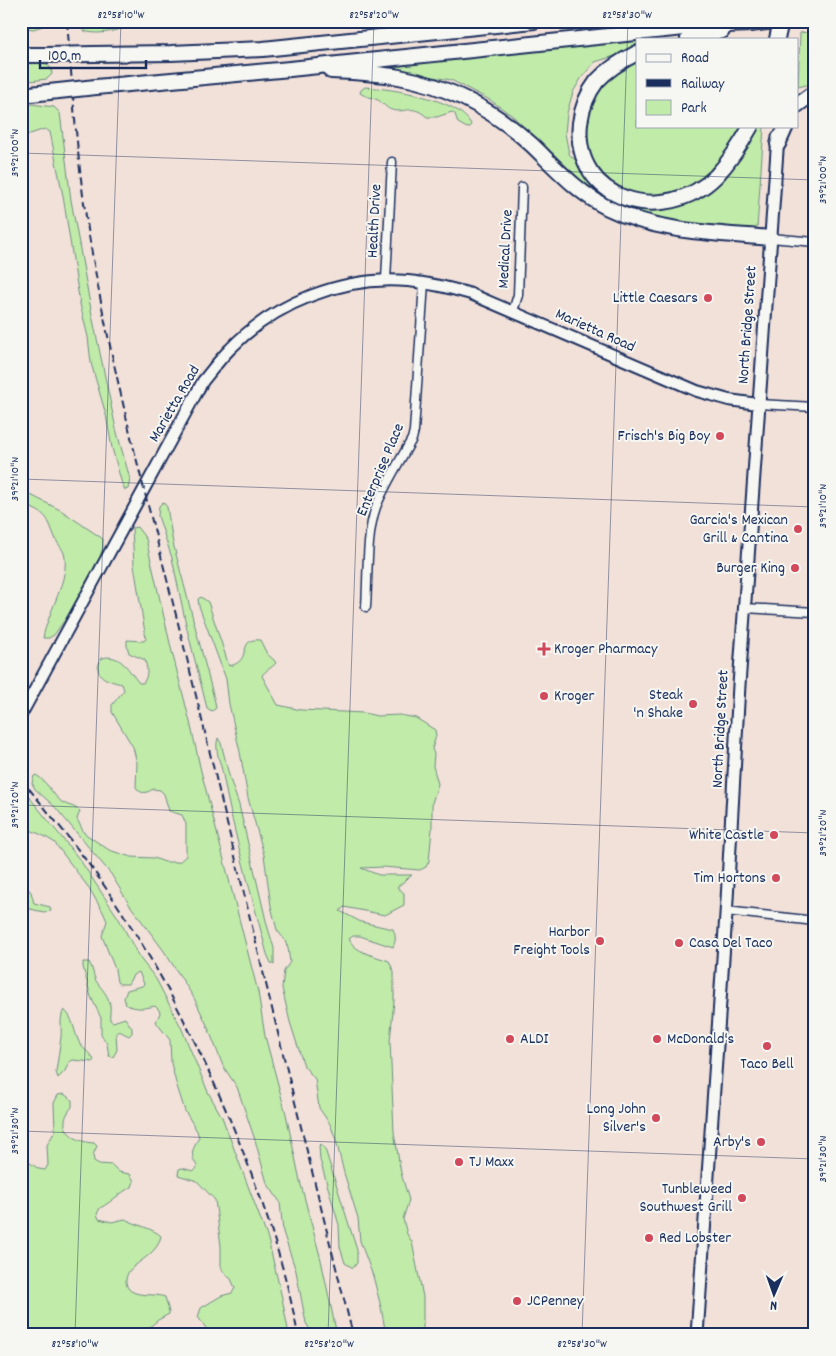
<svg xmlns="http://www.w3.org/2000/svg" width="836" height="1356" viewBox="0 0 836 1356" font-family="Dekko,sans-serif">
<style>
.green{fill:#c1eba8;stroke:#6e8d83}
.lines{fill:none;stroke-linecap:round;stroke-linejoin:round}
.minor-casing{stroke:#1b2f5e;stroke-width:11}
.tertiary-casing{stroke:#1b2f5e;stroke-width:14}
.secondary-casing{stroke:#1b2f5e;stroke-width:15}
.motorway-casing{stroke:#1b2f5e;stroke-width:18}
.minor{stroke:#f6f6f2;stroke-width:8}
.tertiary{stroke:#f6f6f2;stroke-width:10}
.secondary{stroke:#f6f6f2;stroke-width:11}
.motorway{stroke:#f6f6f2;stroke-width:14}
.rail{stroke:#1b2f5e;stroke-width:2;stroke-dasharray:8 4;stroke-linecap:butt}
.motorway-bridge-casing{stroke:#1b2f5e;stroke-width:18;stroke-linecap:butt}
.motorway-bridge{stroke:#f6f6f2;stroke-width:14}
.ticks{fill:none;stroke:#1b2f5e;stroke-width:1;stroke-opacity:0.45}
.poi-dot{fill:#d1495b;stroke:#f6f6f2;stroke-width:2}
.labels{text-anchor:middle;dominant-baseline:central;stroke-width:4;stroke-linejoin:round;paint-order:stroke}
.street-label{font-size:16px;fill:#1b2f5e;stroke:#f6f6f2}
.poi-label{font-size:16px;fill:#1b2f5e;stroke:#f6f6f2;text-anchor:end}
.neatline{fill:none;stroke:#1b2f5e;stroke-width:2}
.ticks-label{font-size:12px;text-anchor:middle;fill:#1b2f5e}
</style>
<rect width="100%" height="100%" fill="#f2e1d9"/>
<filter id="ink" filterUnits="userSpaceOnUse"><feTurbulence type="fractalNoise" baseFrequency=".02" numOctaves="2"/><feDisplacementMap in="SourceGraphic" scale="10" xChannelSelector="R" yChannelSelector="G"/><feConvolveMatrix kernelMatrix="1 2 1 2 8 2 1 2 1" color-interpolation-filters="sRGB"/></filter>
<g filter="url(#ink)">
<g class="green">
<path d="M21 21H45L43 26 33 29 21 27Z"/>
<path d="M82 21H218C191 24 164 24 137 26 118 28 103 37 84 31Z"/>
<path d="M815 31V83L798 87 800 33Z"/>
<path d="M637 39V49L595 62 582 77 573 92 567 113 565 133 569 154 613 198 697 195 755 126H764L757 229 673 223 649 219 598 199 560 167 514 117 490 100 451 80 369 66Z"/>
<path d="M21 63H44L51 68 52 74 47 79 21 82Z"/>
<path d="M637 63V126H741C726 154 706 182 675 193 621 212 572 160 589 106 596 83 615 69 637 63Z"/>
<path d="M365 87C393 89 457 98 471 124L470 127 467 128 458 123 455 114 452 112 437 117H427C411 103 406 114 392 110 387 109 383 103 378 100 372 97 365 97 360 93L361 90Z"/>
<path d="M31 104 54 107 60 113 71 200 92 315 116 429 130 479 128 489 125 490 122 484 112 448 106 415 91 363 88 337 80 304 63 196 50 132 45 129 21 137V105Z"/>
<path d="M21 490 62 511 103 539V547L100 557 69 614 54 635 49 638H43C47 614 71 577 64 553 62 548 58 544 56 540 45 512 48 516 21 503Z"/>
<path d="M163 502 167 507 173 543 215 702 216 708 212 711 207 708 187 629 172 558 158 516 159 506Z"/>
<path d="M137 527 146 539 172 652 190 722 201 771 258 992 265 1036 286 1114 300 1181 321 1260 337 1335H313L306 1323 296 1271 283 1232 280 1202 267 1183 255 1140 237 1087 223 1066 207 1025 194 998 164 951 129 904 111 874 55 807 35 789 32 783 34 776 36 775C48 782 53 796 62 802 68 806 75 806 80 811L77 819 84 833 109 850 131 857 154 858 165 862H179L186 856V824L182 815 169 811 164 794 160 790 153 789C147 793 140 795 136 787L137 763 133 747 112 712V705L124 690 122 684C108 681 90 676 102 658 121 653 129 671 139 683H143C149 675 147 668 145 660L129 653 127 646V640L144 641 146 639 134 565 132 528Z"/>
<path d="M201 597 208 602 229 666C253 662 237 637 260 640L267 654 274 660 276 663C272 668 264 671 262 676L278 705 301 710 364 713 377 716 400 715 416 718 435 730 436 736 432 749 434 754 433 766 438 784 432 803V829L429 861 426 867 420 870 383 867 361 868 379 875H412L397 887 404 893V905L385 915 344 907 340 911 361 922 393 929C396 936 396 940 393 947L360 936H353L349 939C355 953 376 956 389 961L394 972V1001L390 1041 394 1132 401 1173 409 1200 403 1219 407 1234 412 1242 423 1297V1335H386L381 1307 373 1276 360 1241 358 1218 344 1173 336 1140 330 1124 319 1108 315 1079 304 1066 290 1022 282 988 284 971 290 962 288 948 284 939 277 930 271 906 264 855 248 798 240 752 229 704 226 679 199 606 198 599Z"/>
<path d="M218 738 221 743 230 779 239 805 267 925 274 948V965L271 963 267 954C252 895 234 836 223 775 221 763 214 750 218 738Z"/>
<path d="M21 787 80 860 119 919 139 957 156 979 181 1027 208 1092 222 1117 268 1239 282 1298 289 1335H211L198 1317 201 1308 221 1296 232 1293 235 1288 231 1279 223 1272 221 1266V1246L215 1200 197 1181 178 1175 179 1169 182 1168 193 1171 196 1169 197 1166C189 1153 193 1150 199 1137L197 1131 185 1111 176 1083 171 1063 170 1040 156 1022 160 1013 159 1010 155 1006C143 1009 137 1009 126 1005L124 998 127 990 142 986 144 984 139 972 133 975 128 984H120L117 982 115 969 102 936 107 921 103 912 89 888 54 842 42 835 30 830 21 817Z"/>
<path d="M21 880 31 892 34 903 50 907 51 911 44 912 21 907Z"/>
<path d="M83 962H89C93 968 93 975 96 981 101 988 109 996 110 1005 111 1010 109 1015 110 1020L113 1022 125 1018 132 1028V1033L129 1036 119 1031 116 1033 117 1050 113 1057 109 1056 107 1044 101 1034V1018L91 997 83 967Z"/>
<path d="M64 1010C73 1016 74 1032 79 1042 82 1049 90 1052 94 1060L92 1062 73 1060 69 1062 65 1071 58 1078 56 1072C58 1060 59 1049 61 1037 62 1028 59 1018 64 1010Z"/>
<path d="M64 1094 72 1100V1107C54 1127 73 1142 94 1143L97 1146 93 1155 94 1161 99 1164 112 1165 119 1172 130 1174 134 1181 132 1187C120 1192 112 1202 100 1208L97 1214 99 1219 112 1222 125 1219C134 1224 156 1230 161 1236 158 1253 141 1259 130 1270 125 1276 124 1286 131 1291 141 1297 154 1293 165 1297L169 1312V1314L158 1320 140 1335H25L21 1332V1167L27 1161 39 1169 45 1170 48 1165 47 1145 55 1131 54 1103 58 1095Z"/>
<path d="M321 1144 325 1149 357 1250V1263L353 1268 345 1263 340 1247 339 1225 320 1160 319 1146Z"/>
</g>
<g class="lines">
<defs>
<g id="minor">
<path d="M771 238 815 242"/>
<path d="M386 280 392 162"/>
<path d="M513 311 518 295 522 187"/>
<path d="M758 404 815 407"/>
<path d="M366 607C368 577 366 535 376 507 385 484 400 461 412 439L414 431 424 283"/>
<path d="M745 608 815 612"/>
<path d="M726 911 815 921"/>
</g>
<path id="tertiary" d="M21 715 203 381C212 370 220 359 230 349 274 303 344 275 408 281 430 283 450 288 471 294L697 391 729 400 758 404"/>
<path id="secondary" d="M697 1335 727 900 739 685 778 137"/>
<g id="motorway">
<path d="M688 39 722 31"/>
<path d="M777 39 781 21"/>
<path d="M637 53C623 60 608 69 597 81 587 94 582 107 580 123 572 202 665 227 716 176 730 161 741 144 751 126"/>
<path d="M93 54 171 53 263 49 534 21"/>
<path d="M21 55H46"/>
<path d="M331 71C354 72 377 73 399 77 449 86 495 111 532 145 556 168 578 193 608 208 659 233 715 233 771 238"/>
<path d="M96 87 290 69 703 26 750 24 776 21"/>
<path d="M21 95 49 92"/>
<path d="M797 105 815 92"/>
<path d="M778 144 786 126"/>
</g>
</defs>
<use href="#minor" class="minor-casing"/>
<use href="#tertiary" class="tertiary-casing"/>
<use href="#secondary" class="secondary-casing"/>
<use href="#motorway" class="motorway-casing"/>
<use href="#minor" class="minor"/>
<use href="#tertiary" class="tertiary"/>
<use href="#secondary" class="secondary"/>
<use href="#motorway" class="motorway"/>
<g class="rail">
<path d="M67 21C72 82 76 143 84 203 107 362 152 516 190 671 244 893 297 1114 353 1335"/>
<path d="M21 779C40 802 58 824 76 847 139 929 188 1021 228 1115 258 1186 284 1259 298 1335"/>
</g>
<defs>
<g id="motorway-bridge">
<path d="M46 55 93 54"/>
<path d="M49 92 96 87"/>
</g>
</defs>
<use href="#motorway-bridge" class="motorway-bridge-casing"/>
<use href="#motorway-bridge" class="motorway-bridge"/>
</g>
</g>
<path class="ticks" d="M21 153 815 180M21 479 815 507M21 805 815 833M21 1131 815 1159M75 1335 121 21M328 1335 374 21M582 1335 628 21"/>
<g class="poi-dot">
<circle cx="708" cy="298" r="5"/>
<circle cx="720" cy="436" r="5"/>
<circle cx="798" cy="529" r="5"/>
<circle cx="795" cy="568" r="5"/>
<path d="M541.5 641.5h5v5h5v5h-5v5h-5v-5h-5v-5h5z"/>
<circle cx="544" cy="696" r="5"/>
<circle cx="693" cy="704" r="5"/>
<circle cx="774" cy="835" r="5"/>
<circle cx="776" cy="878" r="5"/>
<circle cx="600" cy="941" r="5"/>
<circle cx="679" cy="943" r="5"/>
<circle cx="510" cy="1039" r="5"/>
<circle cx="657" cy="1039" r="5"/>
<circle cx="767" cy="1046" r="5"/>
<circle cx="656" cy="1118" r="5"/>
<circle cx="761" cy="1142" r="5"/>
<circle cx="459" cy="1162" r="5"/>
<circle cx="742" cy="1198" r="5"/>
<circle cx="649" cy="1238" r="5"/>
<circle cx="517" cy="1301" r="5"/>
</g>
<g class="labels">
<g class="street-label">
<text transform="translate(375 221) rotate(-87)">Health Drive</text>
<text transform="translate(506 249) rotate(-87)">Medical Drive</text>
<text transform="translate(748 325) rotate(-86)">North Bridge Street</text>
<text transform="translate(595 331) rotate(24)">Marietta Road</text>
<text transform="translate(175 404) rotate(-60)">Marietta Road</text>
<text transform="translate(381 470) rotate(-67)">Enterprise Place</text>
<text transform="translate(721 729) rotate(-87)">North Bridge Street</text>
</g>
<g class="poi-label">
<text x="698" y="298">Little Caesars</text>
<text x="710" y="436">Frisch's Big Boy</text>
<text x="788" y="520">Garcia's Mexican<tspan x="788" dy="18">Grill &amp; Cantina</tspan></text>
<text x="785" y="568">Burger King</text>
<text x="554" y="649" text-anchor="start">Kroger Pharmacy</text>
<text x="683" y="695">Steak<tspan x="683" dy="18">'n Shake</tspan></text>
<text x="554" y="696" text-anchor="start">Kroger</text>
<text x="764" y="835">White Castle</text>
<text x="766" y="878">Tim Hortons</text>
<text x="590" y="932">Harbor<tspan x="590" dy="18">Freight Tools</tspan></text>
<text x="689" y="943" text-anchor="start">Casa Del Taco</text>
<text x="520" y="1039" text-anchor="start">ALDI</text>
<text x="667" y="1039" text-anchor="start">McDonald's</text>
<text x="767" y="1064" text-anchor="middle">Taco Bell</text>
<text x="646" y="1109">Long John<tspan x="646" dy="18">Silver's</tspan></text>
<text x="751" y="1142">Arby's</text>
<text x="469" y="1162" text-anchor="start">TJ Maxx</text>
<text x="732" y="1189">Tunbleweed<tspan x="732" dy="18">Southwest Grill</tspan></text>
<text x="659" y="1238" text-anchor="start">Red Lobster</text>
<text x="527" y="1301" text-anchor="start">JCPenney</text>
</g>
</g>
<rect width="836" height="1356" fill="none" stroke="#f6f6f2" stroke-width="55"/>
<rect x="636" y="38" width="162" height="90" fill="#f6f6f2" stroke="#9ea6b7"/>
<rect x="646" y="54" width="25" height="8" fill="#f6f6f2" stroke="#9ea6b7"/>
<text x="681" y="62" font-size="15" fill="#1b2f5e">Road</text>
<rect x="646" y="79" width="25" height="8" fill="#1b2f5e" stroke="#9ea6b7"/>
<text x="681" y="88" font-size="15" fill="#1b2f5e">Railway</text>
<rect x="646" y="100" width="25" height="15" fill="#c1eba8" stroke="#9ea6b7"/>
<text x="681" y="112" font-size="15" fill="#1b2f5e">Park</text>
<g transform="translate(774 1294) rotate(182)" stroke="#f6f6f2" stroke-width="4" paint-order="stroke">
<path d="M0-4L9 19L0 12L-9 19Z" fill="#1b2f5e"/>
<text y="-8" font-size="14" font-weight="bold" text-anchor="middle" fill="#1b2f5e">N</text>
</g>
<path d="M40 60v8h106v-8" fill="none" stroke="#1b2f5e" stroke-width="2.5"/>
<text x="48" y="60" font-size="15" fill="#1b2f5e" stroke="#f6f6f2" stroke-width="4" paint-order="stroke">100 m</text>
<rect x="28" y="28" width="780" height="1300" class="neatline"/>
<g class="ticks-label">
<text x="121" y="18">82°58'10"W</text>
<text x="374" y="18">82°58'20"W</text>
<text x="627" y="18">82°58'30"W</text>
<text transform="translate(14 153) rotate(-90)" y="4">39°21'00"N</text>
<text transform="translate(822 180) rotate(-90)" y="4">39°21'00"N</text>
<text transform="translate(14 479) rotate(-90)" y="4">39°21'10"N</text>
<text transform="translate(822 506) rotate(-90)" y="4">39°21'10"N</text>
<text transform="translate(14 805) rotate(-90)" y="4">39°21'20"N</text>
<text transform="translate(822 833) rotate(-90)" y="4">39°21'20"N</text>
<text transform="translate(14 1131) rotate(-90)" y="4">39°21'30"N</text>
<text transform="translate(822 1159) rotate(-90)" y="4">39°21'30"N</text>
<text x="75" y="1347">82°58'10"W</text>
<text x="329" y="1347">82°58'20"W</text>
<text x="582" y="1347">82°58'30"W</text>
</g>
</svg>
